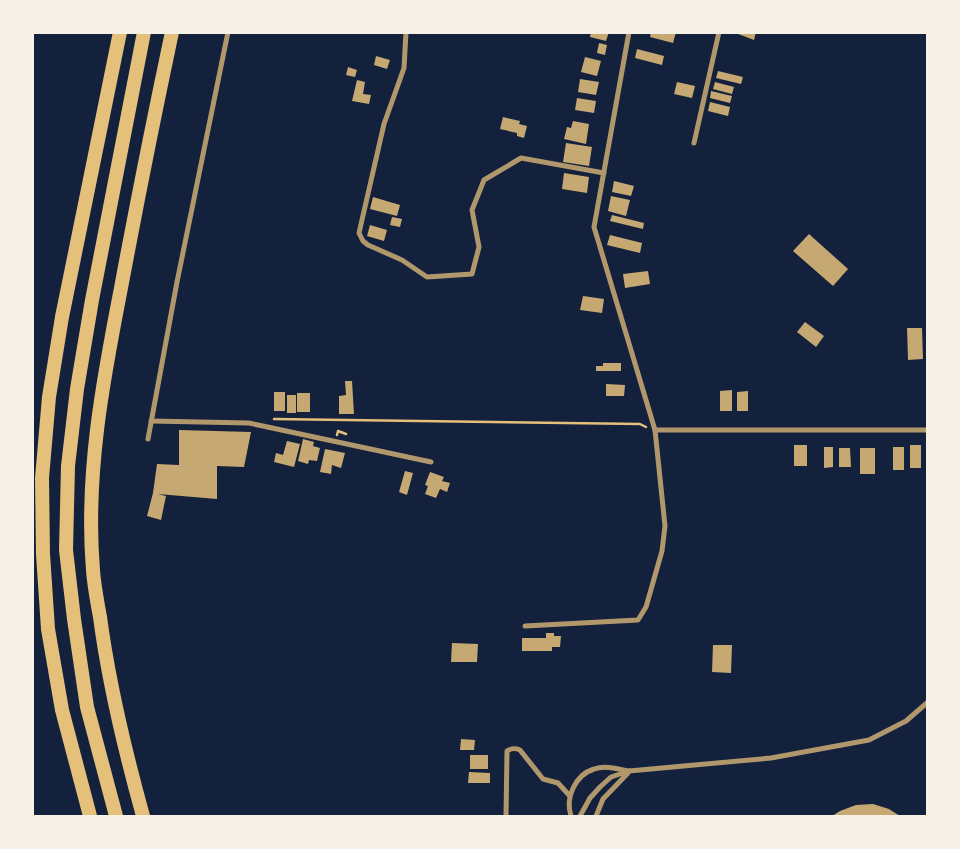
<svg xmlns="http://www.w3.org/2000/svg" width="960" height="849" viewBox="0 0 960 849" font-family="'IBM Plex Sans',sans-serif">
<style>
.building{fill:#c6a872}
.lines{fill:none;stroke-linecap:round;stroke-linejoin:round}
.path{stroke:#e5c07b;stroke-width:2.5}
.minor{stroke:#b1986c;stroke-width:5}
.motorway{stroke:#e5c07b;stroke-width:14}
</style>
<rect width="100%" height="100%" fill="#14213d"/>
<g class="building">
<path d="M591 32H609L606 41 590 37Z"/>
<path d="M651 32H676L673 43 650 37Z"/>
<path d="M733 32H756L754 40Z"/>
<path d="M599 43 607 45 605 55 597 53Z"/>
<path d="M637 49 664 56 662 65 635 58Z"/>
<path d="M376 56 390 60 387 69 374 65Z"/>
<path d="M585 57 601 61 597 76 581 72Z"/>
<path d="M348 67 357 70 355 77 346 75Z"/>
<path d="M718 71 743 77 741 84 716 78Z"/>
<path d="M580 79 599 82 596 95 578 92Z"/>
<path d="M357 80 365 82 363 94 371 95 369 104 352 101Z"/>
<path d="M677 82 695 86 692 98 674 94Z"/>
<path d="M715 82 734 87 732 94 713 89Z"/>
<path d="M711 91 732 96 730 103 710 98Z"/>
<path d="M577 98 596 101 594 113 575 110Z"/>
<path d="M710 102 730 107 728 116 708 111Z"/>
<path d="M503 117 520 121 519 124 527 126 524 138 517 136V133L500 129Z"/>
<path d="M573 121 589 124 586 144 564 139 567 127 571 128Z"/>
<path d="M566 143 592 147 589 166 563 162Z"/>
<path d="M564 173 589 177 587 193 562 189Z"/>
<path d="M614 181 634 186 631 196 612 192Z"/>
<path d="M611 196 630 200 626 216 608 211Z"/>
<path d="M373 197 400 205 397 216 370 209Z"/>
<path d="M612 215 644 223 643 229 610 221Z"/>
<path d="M392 217 402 219 400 227 390 225Z"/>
<path d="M370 225 387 230 384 241 367 236Z"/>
<path d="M809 234 848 269 833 286 793 251Z"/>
<path d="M610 235 642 243 640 253 607 245Z"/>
<path d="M648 271 650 284 625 288 623 274Z"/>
<path d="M583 296 604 299 602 313 580 310Z"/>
<path d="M805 322 824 336 816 347 797 332Z"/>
<path d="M907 328H922L923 359 908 360Z"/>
<path d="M603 363H621V371H596V366H603Z"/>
<path d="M345 381H352L354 414H339V396L346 395Z"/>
<path d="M606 384 625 385 624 396H606Z"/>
<path d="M732 390V411H720V391Z"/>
<path d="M748 391V411H737V392Z"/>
<rect x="274" y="392" width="11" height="19"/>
<rect x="297" y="393" width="13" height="19"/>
<rect x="287" y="395" width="9" height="18"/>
<path d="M179 430 251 432 244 467 217 466V499L158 494 166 496 161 520 147 516 153 493 157 464 179 465Z"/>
<path d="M303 439 314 442 313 446 320 448 317 461 309 460 308 464 298 461Z"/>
<path d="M287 441 300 444 294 467 274 462 276 453 283 455Z"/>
<rect x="794" y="445" width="13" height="21"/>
<rect x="910" y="445" width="11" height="23"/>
<path d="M824 447H833V467L824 468Z"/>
<rect x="893" y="447" width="11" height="23"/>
<path d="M839 448H850L851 467H839Z"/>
<rect x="860" y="448" width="15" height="26"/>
<path d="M325 449 345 453 341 468 332 465 331 474 320 472Z"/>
<path d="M405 471 413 473 407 495 399 492Z"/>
<path d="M430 472 444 477 442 481 450 483 447 492 440 489 436 498 425 494 428 486 425 485Z"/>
<path d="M546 633H554V636H561L560 647H552V651H522V638H546Z"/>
<path d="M452 643 478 644 477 662H451Z"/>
<path d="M713 645H732L731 673 712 672Z"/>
<path d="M461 739 475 740 474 750H460Z"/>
<rect x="470" y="755" width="18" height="14"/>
<path d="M469 772 490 773V783H468Z"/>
<path d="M873 804 889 809 900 816H832L840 811 856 805Z"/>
</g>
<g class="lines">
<g class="path">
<path d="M274 419 640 424 646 427"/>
<path d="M337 435 338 431 346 434"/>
</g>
<g class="minor">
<path d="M406 32 404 68 384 124 359 233 363 241 368 245 402 260 427 277 472 274 479 247 472 210 484 180 521 158 604 173"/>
<path d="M694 143 719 32"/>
<path d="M151 421 249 423 431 462"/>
<path d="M655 430H928"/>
<path d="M148 439 177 282 228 32"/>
<path d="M525 626 638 620 646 607 662 551 665 526 655 430 594 227 629 32"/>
<path d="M506 816 507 751C512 748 515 748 520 750L543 779 558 783 569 795"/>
<path d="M571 816C565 798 575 775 594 769 605 765 618 769 629 771"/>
<path d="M580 816 590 798 600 787 611 777 629 771 771 758 869 740 906 721 928 702"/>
<path d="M596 816 603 799 628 773"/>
</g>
<g class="motorway">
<path d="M90 816 62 710 48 629 43 554 42 478 49 397 62 317 120 32"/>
<path d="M116 816 87 707 74 619 66 550 68 466 77 389 92 300 144 32"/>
<path d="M143 816C125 751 109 685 100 617 97 601 94 585 93 570 85 475 103 380 121 288 137 202 154 117 172 32"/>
</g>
</g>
<rect width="960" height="849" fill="none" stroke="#f6f1e7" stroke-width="68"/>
</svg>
